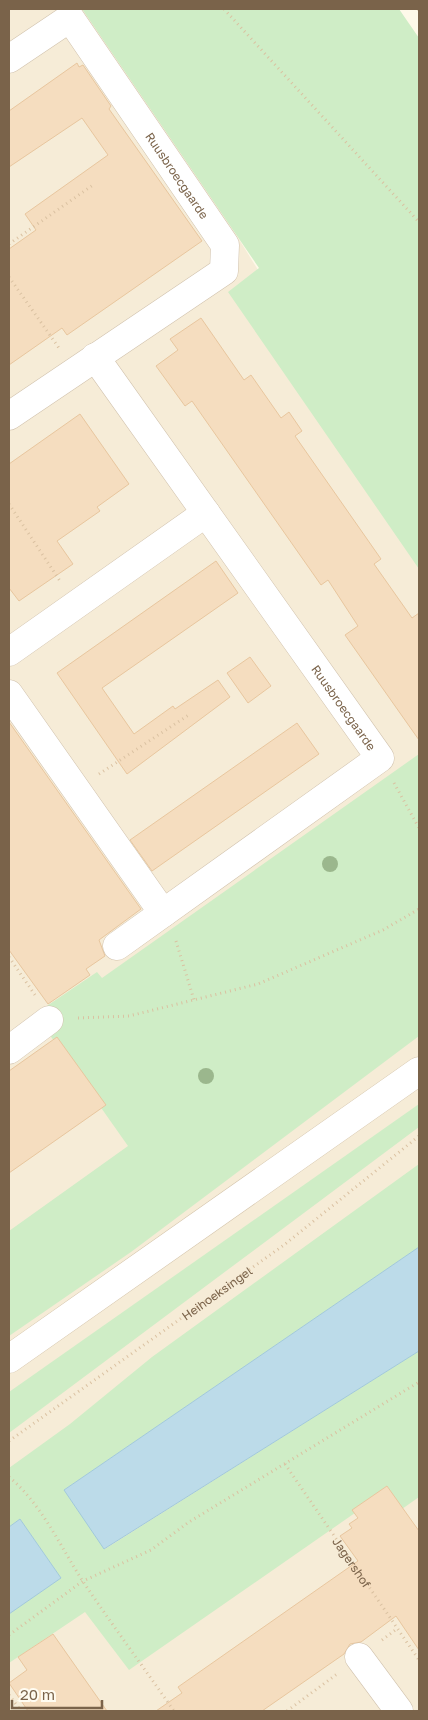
<svg xmlns="http://www.w3.org/2000/svg" width="428" height="1720" viewBox="0 0 428 1720" font-family="'Golos Text',sans-serif">
<style>
.residential{fill:#f6ecd7}
.green{fill:#cfedc6}
.water{fill:#bcdbe9;stroke:#a1c9db}
.building{fill:#f5ddbf;stroke:#e8c69e}
.lines{fill:none;stroke-linecap:round;stroke-linejoin:round}
.street-casing{stroke:#d1c2ad;stroke-width:29}
.secondary-casing{stroke:#d4c4ab;stroke-width:29}
.path{stroke:#dac1a1;stroke-width:3;stroke-dasharray:1 4;stroke-linecap:butt}
.street{stroke:#fff;stroke-width:28}
.secondary{stroke:#fff;stroke-width:28}
.tree{fill:#9bb78d}
.labels{text-anchor:middle;dominant-baseline:central;stroke-width:5;stroke-linejoin:round;paint-order:stroke}
.street-label{font-size:12px;fill:#7a634a;stroke:#fffcf1}
</style>
<rect width="100%" height="100%" fill="#fef9e9"/>
<path class="residential" d="M9 9H92L120 47 419 530V1711H9Z"/>
<g class="green">
<path d="M82 9H399L419 38V569L228 292 259 268Z"/>
<path d="M419 754V1036L131 1252 9 1336V1231L128 1146 35 1014 97 972 102 978Z"/>
<path d="M419 1104V1127L9 1433V1392Z"/>
<path d="M419 1164V1247L64 1490 105 1549 419 1351V1497L402 1509 388 1490 129 1670 85 1612 9 1663V1614L61 1578 20 1519 9 1527V1468L70 1424 152 1357Z"/>
</g>
<g class="water">
<path d="M419 1247V1351L104 1549 64 1490Z"/>
<path d="M20 1519 61 1578 9 1614V1527Z"/>
</g>
<g class="building">
<path d="M77 63 79 67 83 65 111 106 109 109 202 241 67 335 62 328 9 365V249L36 230 25 214 108 155 82 118 9 167V111Z"/>
<path d="M201 318 244 380 251 375 281 418 289 412 302 431 295 436 381 559 374 564 412 618 419 613V740L345 635 358 626 328 580 321 585 192 401 185 406 156 366 178 350 170 339Z"/>
<path d="M80 414 129 484 97 507 100 511 57 541 73 564 19 601 9 588V464Z"/>
<path d="M216 561 238 593 102 688 134 734 173 706 175 709 218 680 230 697 127 774 57 673Z"/>
<path d="M250 657 271 686 248 703 227 673Z"/>
<path d="M9 722 141 909 99 940 105 956 86 969 90 975 48 1004 9 950Z"/>
<path d="M297 723 319 754 152 871 130 840Z"/>
<path d="M57 1037 106 1105 9 1173V1071Z"/>
<path d="M387 1486 419 1531V1650L396 1616 361 1642 350 1644 344 1654 262 1711H156L182 1693 178 1687 358 1561 340 1536 352 1528 349 1524 358 1518 352 1510Z"/>
<path d="M53 1634 67 1654 107 1711H28L9 1683 27 1670 18 1657Z"/>
</g>
<g class="lines">
<defs>
<g id="street">
<path id="s3" d="M9 59 70 18 225 245 224 271 9 416"/>
<path id="s4" d="M95 357 380 758 117 946"/>
<path d="M9 652 206 513"/>
<path d="M9 694 163 913"/>
<path d="M9 1050 49 1020"/>
<path d="M359 1657 399 1711"/>
</g>
<path id="secondary" d="M9 1359 419 1071"/>
</defs>
<use href="#street" class="street-casing"/>
<use href="#secondary" class="secondary-casing"/>
<g class="path">
<path d="M224 9 419 222"/>
<path d="M418 9 419 10"/>
<path d="M9 244 93 185"/>
<path d="M9 277 59 348"/>
<path d="M9 504 60 581"/>
<path d="M99 774 190 714"/>
<path d="M394 783 419 828"/>
<path d="M176 941 194 1000"/>
<path d="M9 957 35 995"/>
<path d="M78 1018 129 1016 258 984 383 930 419 909"/>
<path id="s1" d="M9 1441 284 1245 419 1136"/>
<path id="s2" d="M285 1464 419 1660"/>
<path d="M9 1477C42 1504 61 1548 84 1583 113 1626 144 1668 174 1711"/>
<path d="M9 1635 83 1581 151 1550 189 1522 419 1382"/>
<path d="M382 1640 398 1628"/>
<path d="M9 1695 21 1711"/>
<path d="M287 1711 337 1674"/>
</g>
<use href="#street" class="street"/>
<use href="#secondary" class="secondary"/>
</g>
<g class="tree">
<circle cx="330" cy="864" r="8"/>
<circle cx="206" cy="1076" r="8"/>
</g>
<g class="labels">
<g class="street-label">
<text stroke="none"><textPath href="#s3" startOffset="264">Ruusbroecgaarde</textPath></text>
<text stroke="none"><textPath href="#s4" startOffset="430">Ruusbroecgaarde</textPath></text>
<text stroke="none"><textPath href="#s1" startOffset="255">Heihoeksingel</textPath></text>
<text stroke="none"><textPath href="#s2" startOffset="119">Jagershof</textPath></text>
</g>
</g>
<rect width="428" height="1720" fill="none" stroke="#7a634a" stroke-width="20"/>
<path d="M12 1700v8h90v-8" fill="none" stroke="#7a634a" stroke-width="2.5"/>
<text x="20" y="1700" font-size="15" fill="#7a634a" stroke="#fffcf1" stroke-width="4" paint-order="stroke">20 m</text>
</svg>
